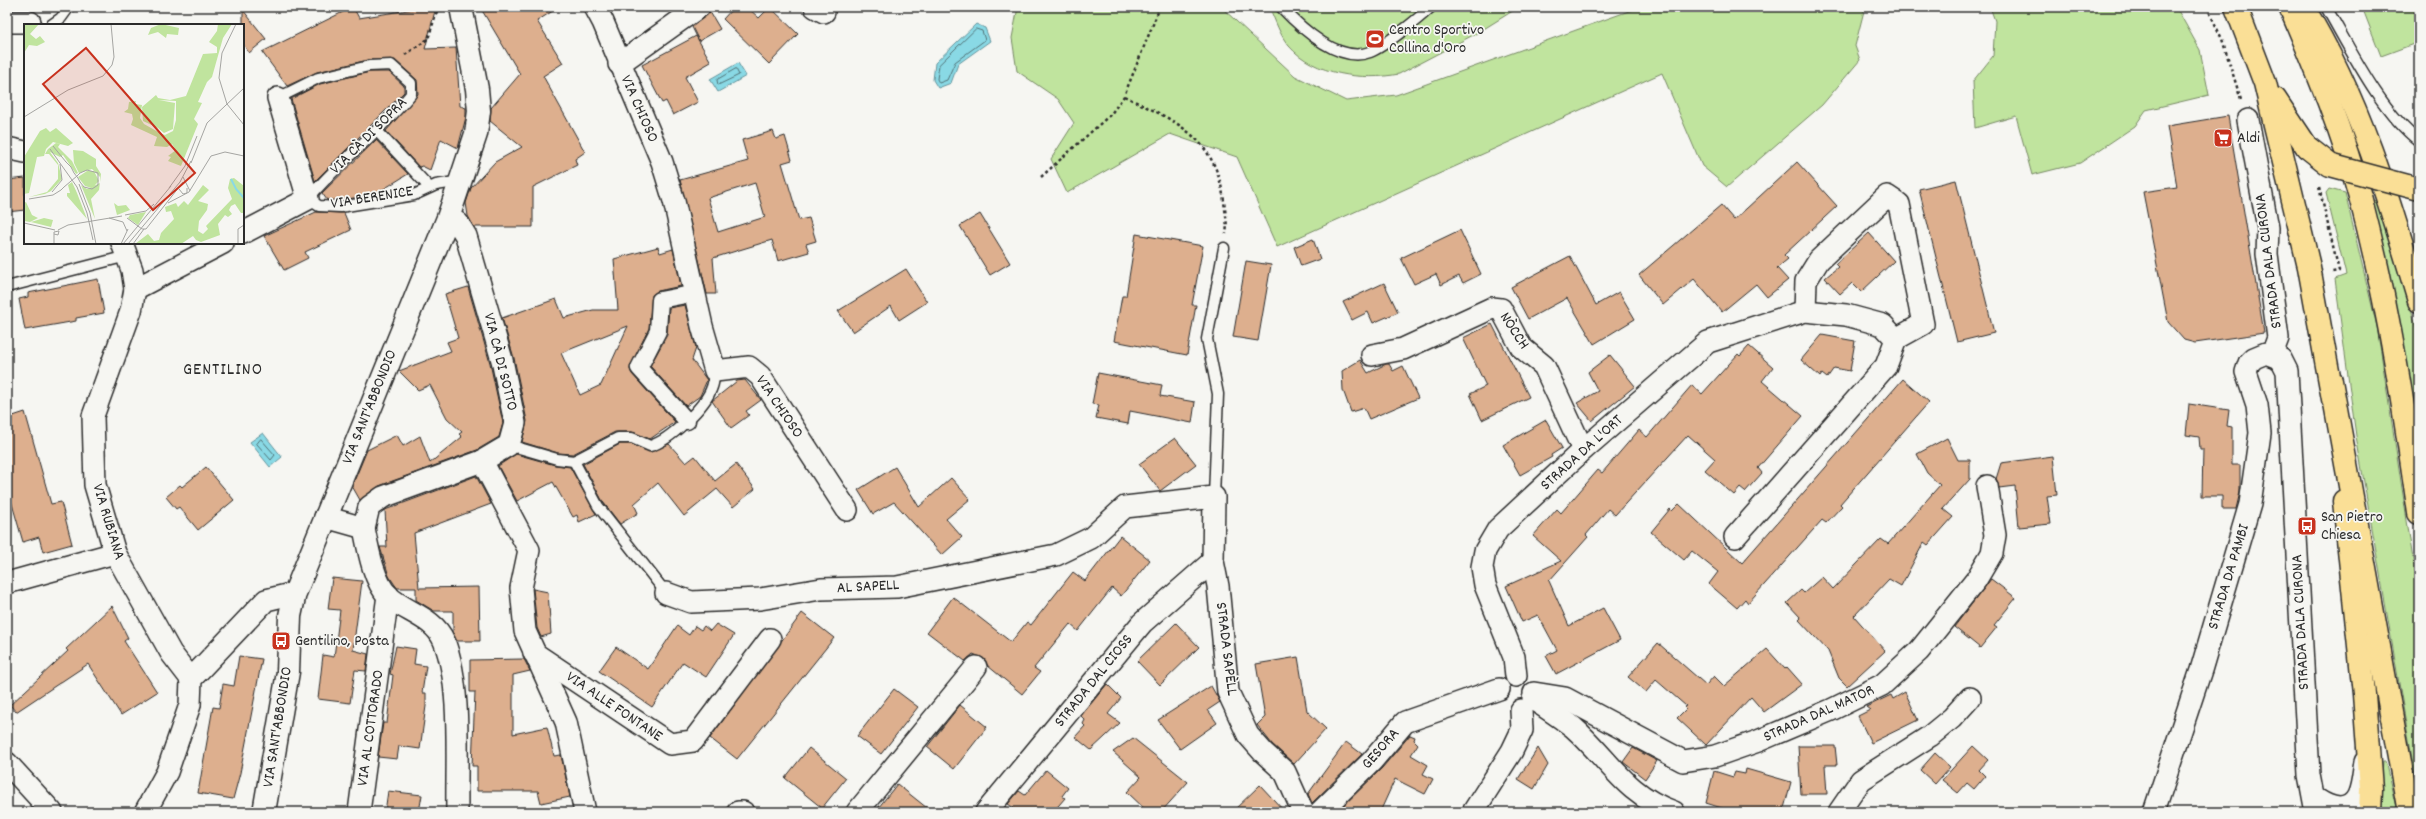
<svg xmlns="http://www.w3.org/2000/svg" width="2426" height="819" viewBox="0 0 2426 819" font-family="Dekko,sans-serif">
<style>
.green{fill:#c0e49e;stroke:#768864}
.water{fill:#89d9e5;stroke:#63939b}
.lines{fill:none;stroke-linecap:round;stroke-linejoin:round}
.shore{stroke:#517175;stroke-width:1}
.building{fill:#ddaf8e;stroke:#2b2b2b;fill-rule:evenodd}
.service-casing{stroke:#2b2b2b;stroke-width:13}
.pedestrian-casing{stroke:#2b2b2b;stroke-width:19}
.minor-casing{stroke:#2b2b2b;stroke-width:24}
.tertiary-casing{stroke:#2b2b2b;stroke-width:25}
.primary-casing{stroke:#2b2b2b;stroke-width:25}
.motorway-casing{stroke:#2b2b2b;stroke-width:25}
.path{stroke:#2b2b2b;stroke-width:2.5;stroke-dasharray:3 3;stroke-linecap:butt}
.service{stroke:#f6f6f2;stroke-width:10}
.pedestrian{stroke:#f6f6f2;stroke-width:16}
.minor{stroke:#f6f6f2;stroke-width:21}
.tertiary{stroke:#f6f6f2;stroke-width:22}
.primary{stroke:#fadf96;stroke-width:22}
.motorway{stroke:#fadf96;stroke-width:22}
.primary-bridge-casing{stroke:#2b2b2b;stroke-width:25;stroke-linecap:butt}
.primary-bridge{stroke:#fadf96;stroke-width:22}
.labels{text-anchor:middle;dominant-baseline:central;stroke-width:3.5;stroke-linejoin:round;paint-order:stroke}
.poi-label{font-size:16px;fill:#2b2b2b;stroke:#f6f6f2;text-anchor:start}
.street-label{font-size:16px;fill:#2b2b2b;stroke:#f6f6f2}
.quarter-label{font-size:18px;letter-spacing:1px;fill:#2b2b2b;stroke:#f6f6f2}
.inset-river{fill:none;stroke:#89d9e5;stroke-width:2}
.inset-road{fill:none;stroke:#a5a5a2;stroke-width:1}
.view{fill:#c8321e;fill-opacity:0.15;stroke:#c8321e;stroke-width:2}
.inset-edge{fill:none;stroke:#2b2b2b;stroke-width:2}
</style>
<rect width="100%" height="100%" fill="#f6f6f2"/>
<filter id="ink" filterUnits="userSpaceOnUse"><feTurbulence type="fractalNoise" baseFrequency=".025" numOctaves="2"/><feDisplacementMap in="SourceGraphic" scale="8" xChannelSelector="R" yChannelSelector="G"/><feConvolveMatrix kernelMatrix="1 2 1 2 8 2 1 2 1" color-interpolation-filters="sRGB"/></filter>
<g filter="url(#ink)">
<g class="green">
<path d="M1018 7H1221L1295 76 1346 101 1396 95 1640 7H1865L1855 46 1860 60 1822 105 1727 187 1702 166 1662 73 1277 247 1237 157 1170 134 1067 193 1051 159 1074 123 1058 99 1017 71 1012 38Z"/>
<path d="M1269 7H1519L1479 32 1399 74C1363 81 1314 75 1289 46 1280 36 1275 19 1269 7Z"/>
<path d="M1990 7H2176L2200 50 2209 95 2146 110 2135 126 2080 163 2032 175 2016 116 1975 128 1973 81 1993 56 1995 21Z"/>
<path d="M2362 7H2419V42L2381 56Z"/>
<path d="M2329 189 2345 193 2377 327 2419 598V798L2356 436 2335 279 2346 275 2326 193Z"/>
<path d="M2372 200 2382 202 2419 338V435L2394 293Z"/>
<path d="M2382 761H2385L2397 812H2378Z"/>
</g>
<g class="water">
<path d="M976 24 985 28 990 41 958 64 951 83 938 88 933 80 935 63Z"/>
<path d="M738 63 746 76 718 92 710 79Z"/>
<path d="M263 433 282 457 270 467 250 442Z"/>
</g>
<g class="lines">
<g class="shore">
<path d="M976 29 982 31 985 40 955 62 947 80 939 83 937 79 939 65Z"/>
<path d="M736 69 739 75 718 85 717 80Z"/>
<path d="M261 439 275 455 271 460 257 444Z"/>
</g>
</g>
<g class="building">
<path d="M353 7 359 18 414 9V7H436L425 49 456 48 460 106 466 108V117L458 148 441 139 430 170 422 166 419 167 386 131 418 94 417 80 395 60H368L317 72 287 86 262 52Z"/>
<path d="M480 7H559L537 21 563 63 543 76 585 152 575 159 577 165 533 187V227H474L468 216 466 203 471 188 495 162 522 147 490 121 491 108 520 74Z"/>
<path d="M734 7H747L759 18 770 7 798 34 769 64 723 19Z"/>
<path d="M243 10 266 39 249 53 243 44Z"/>
<path d="M710 12 720 29 699 41 692 27Z"/>
<path d="M696 36 711 62 685 77 698 102 673 115 666 101 662 103 642 65Z"/>
<path d="M370 72H389L404 86V92L315 181 291 99 320 84Z"/>
<path d="M2228 116 2264 333 2195 343 2184 340 2168 322 2143 192 2177 187 2167 126Z"/>
<path d="M773 131 776 139 785 136 792 160 782 163 799 220 809 218 816 241 806 244 809 252 778 261 772 240 713 258 716 294H707L680 180 748 161 742 140ZM755 183 765 217 718 232 708 198Z"/>
<path d="M376 140 408 174 374 195 340 200H327L322 193Z"/>
<path d="M1797 162 1837 206 1784 255 1788 259 1777 268 1788 280 1767 297 1756 284 1722 312 1694 279 1663 305 1639 275 1721 205 1734 220Z"/>
<path d="M25 178V210L7 212V180Z"/>
<path d="M1956 180 1994 333 1957 342 1919 189Z"/>
<path d="M316 212 344 213 351 230 305 252 308 258 284 270 264 236Z"/>
<path d="M980 214 1010 263 990 275 960 226Z"/>
<path d="M1460 230 1481 274 1463 283 1459 276 1441 285 1436 274 1414 284 1401 258Z"/>
<path d="M1869 233 1894 261 1861 292 1852 283 1840 294 1825 278 1838 267 1835 264Z"/>
<path d="M1136 234 1203 246 1192 305H1196L1187 355 1114 341 1122 296H1126Z"/>
<path d="M1313 239 1320 259 1301 266 1294 247Z"/>
<path d="M658 247 660 253 673 249 681 286 658 291 652 295 649 328 630 369 632 374 675 422 650 439 632 432H615L573 454 558 453 522 442 527 421 514 358 502 318 556 299 564 318 593 310H618L614 259ZM628 326 601 385 580 395 561 353Z"/>
<path d="M1570 256 1596 305 1619 292 1635 319 1594 344 1567 298 1528 319 1511 287Z"/>
<path d="M1246 261 1271 265 1258 341 1233 337Z"/>
<path d="M906 269 927 302 899 320 891 306 853 332 838 311Z"/>
<path d="M98 279 104 313 76 318V321L25 330 19 299 28 297V293Z"/>
<path d="M1384 283 1398 312 1373 323 1368 312 1352 320 1343 302Z"/>
<path d="M468 287 490 363 503 423 499 437 477 450 379 486 360 500 352 486 367 450 397 435 403 446 420 436 430 463 462 437 459 434 462 432 447 418 430 385 418 390 399 371 451 351 447 342 458 338 445 294Z"/>
<path d="M685 305 696 348 692 360 707 380 700 396 686 406 650 366 667 335 669 308Z"/>
<path d="M1492 324 1529 397 1482 420 1470 394 1486 386 1463 338Z"/>
<path d="M1822 335 1855 341 1850 371 1834 368 1827 378 1822 374 1820 377 1801 360Z"/>
<path d="M1749 346 1773 367 1762 381 1803 416 1758 468 1762 473 1745 492 1740 488 1734 495 1705 470 1715 459 1688 435 1615 515 1608 509 1586 535 1588 537 1549 581 1569 626 1603 608 1620 640 1556 674 1546 656 1557 650 1538 615 1522 622 1506 586 1561 561 1533 536 1557 509 1561 513 1598 470 1602 473 1639 430 1647 437 1692 385 1702 394 1738 354 1740 356Z"/>
<path d="M1610 355 1635 386 1592 421 1577 403 1598 391 1588 372Z"/>
<path d="M1360 360 1368 373 1386 364H1389L1393 371 1403 366 1418 398 1369 419 1364 408 1351 412 1343 390 1342 371Z"/>
<path d="M1098 373 1162 385 1160 396 1195 402 1192 423 1130 411 1128 424 1096 418 1099 405 1092 404Z"/>
<path d="M1903 379 1929 402 1840 504 1842 506 1826 523 1822 520 1748 603 1745 599 1737 608 1709 584 1718 572 1692 551 1684 560 1651 532 1670 509 1672 511 1679 504 1742 563Z"/>
<path d="M745 380 761 400 746 411 749 415 731 428 712 401 737 381Z"/>
<path d="M2189 404 2229 410 2227 426 2232 427V465H2240V492L2236 509H2222V496H2202L2203 449H2200L2199 437 2186 435Z"/>
<path d="M25 412 51 504 61 502 72 544 43 552 39 537 23 542 10 497 7 498V418Z"/>
<path d="M1546 420 1562 448 1551 455 1552 457 1520 475 1503 445Z"/>
<path d="M1175 438 1196 464 1160 491 1139 464Z"/>
<path d="M1947 438 1958 460H1970V479L1943 509 1953 517 1928 545 1924 542 1901 586 1889 579 1854 616 1885 651 1847 686 1839 678 1828 651 1799 620 1801 618 1787 603 1801 590 1804 593 1822 577 1833 589 1881 539 1888 544 1940 485 1927 473 1917 454Z"/>
<path d="M620 444H631L650 452 669 444 686 463 695 456 715 481 736 464 755 489 733 507 717 489 684 516 658 483 634 504 638 513 620 524 603 502 583 464Z"/>
<path d="M516 454 555 465 570 467 596 514 579 522 577 515 573 517 553 482 517 501 498 466Z"/>
<path d="M2053 456 2057 495 2047 496 2051 524 2019 527 2015 486 1999 488 1996 479 2001 463Z"/>
<path d="M206 467 234 500 198 530 179 507 176 509 166 497 180 485 182 487Z"/>
<path d="M895 467 919 507 951 478 970 499 946 519 962 537 942 555 894 502 873 514 858 490Z"/>
<path d="M476 476 491 504 414 533 419 588 479 587 480 641H457L453 633V611H434L416 600V588H397L389 576 380 547H387L385 510Z"/>
<path d="M1120 536 1150 560 1121 596 1112 588 1078 631 1070 624 1034 668 1040 672 1022 694 988 666 983 658 973 654 965 661 927 632 953 597 1011 642 1027 622 1031 625 1073 572 1085 581Z"/>
<path d="M332 578 362 581 353 650 368 654 366 671 355 670 350 703 318 699 323 655 334 657 340 610 328 609Z"/>
<path d="M1991 579 2016 598 1994 625 1997 627 1980 648 1954 627Z"/>
<path d="M533 589 548 592 551 634 541 637 537 628Z"/>
<path d="M112 606 128 638 124 641 157 692 121 715 88 664 16 712 10 705 68 651 66 649Z"/>
<path d="M802 613 834 638 737 759 710 738Z"/>
<path d="M1176 623 1199 647 1160 685 1137 661Z"/>
<path d="M716 624 734 635 706 677 683 662 652 707 599 671 616 647 648 669 677 626 689 635 695 626 701 630 704 626 710 631Z"/>
<path d="M1658 643 1706 685 1714 676 1724 686 1767 649 1785 669 1787 667 1802 684 1764 712 1751 697 1706 745 1677 718 1686 709 1684 707 1686 706 1656 680 1646 692 1628 677Z"/>
<path d="M396 646 416 649 414 664 426 666 422 693H426V706L420 749 399 746 397 759 378 757 383 723H387L393 675 390 674Z"/>
<path d="M239 656 262 659 240 773 233 799 198 793 213 707 219 708 223 684 234 686Z"/>
<path d="M1298 657 1307 711 1326 729 1294 764 1272 744 1257 725 1265 717 1256 664Z"/>
<path d="M524 659 530 671 513 675V734L547 727 554 756 561 755 570 797 541 803 538 791H477V766H472L475 692H470V660Z"/>
<path d="M1107 684 1121 698 1108 714 1120 723 1091 750 1075 737 1085 726 1083 724 1085 720 1081 716Z"/>
<path d="M1211 686 1220 702 1208 710 1217 723 1180 749 1158 720Z"/>
<path d="M894 689 918 707 881 754 857 736Z"/>
<path d="M1905 692 1918 720 1871 743 1858 716 1870 710 1866 707 1891 695 1893 699Z"/>
<path d="M960 705 987 727 954 769 927 747Z"/>
<path d="M1410 735 1415 737 1414 740 1418 744 1411 755 1428 765 1423 774 1433 779 1425 794 1395 779 1380 812H1337L1382 768Z"/>
<path d="M1133 738 1188 782 1161 812H1148L1127 792 1141 777 1113 752Z"/>
<path d="M1346 742 1362 754 1312 803 1308 794Z"/>
<path d="M1798 746H1835L1837 765H1825L1827 794H1801Z"/>
<path d="M1973 746 1988 760 1979 770 1985 776 1974 789 1967 783 1958 793 1942 780Z"/>
<path d="M809 748 846 778 822 808 785 778Z"/>
<path d="M1538 748 1548 765 1534 789 1518 779Z"/>
<path d="M1633 748 1657 761 1645 779 1623 762Z"/>
<path d="M1935 753 1950 767 1935 784 1920 770Z"/>
<path d="M1746 769 1791 782 1783 812H1734L1706 803 1714 771 1733 777 1735 772 1745 774Z"/>
<path d="M1046 770 1068 788 1062 796 1065 798 1053 812H1011L1014 808 1008 804 1019 791 1025 795Z"/>
<path d="M897 784 932 812H875Z"/>
<path d="M1260 785 1285 812H1232Z"/>
<path d="M388 791 422 795 419 812H385Z"/>
</g>
<g class="lines">
<defs>
<g id="service">
<path d="M1281 7C1300 27 1339 64 1370 52 1385 46 1418 19 1431 7"/>
<path d="M2326 7C2351 50 2380 111 2419 141"/>
<path d="M51 25 61 18 69 7"/>
<path d="M278 98 318 78 369 66 391 65 411 83V94C380 132 339 161 308 199L319 206 340 207 414 195 436 185 461 181"/>
<path d="M378 132 429 187"/>
<path d="M7 287 127 256"/>
<path d="M509 445 557 459 574 461 618 438H632L650 446C669 441 706 406 712 387 714 382 714 376 715 371"/>
<path d="M574 461 598 506 666 593"/>
<path d="M1214 497 1218 394 1207 339 1224 248"/>
</g>
<path id="pedestrian" d="M687 421 639 368 658 331 660 300 696 293"/>
<g id="minor">
<path d="M595 7 603 22 662 162 674 201 702 326 715 371 749 367 760 376 847 510"/>
<path d="M815 7 824 12"/>
<path d="M7 22H30"/>
<path d="M619 64 699 7"/>
<path d="M2248 120 2268 228 2267 254 2278 338 2272 354"/>
<path d="M7 148 25 152"/>
<path d="M243 233 308 199 278 98"/>
<path d="M122 243 132 270 135 289 131 311 93 416 95 485 115 553 171 653 191 679"/>
<path d="M135 289 223 243"/>
<path d="M1805 311 1806 281 1819 260 1887 196 1899 204 1923 324 1896 339"/>
<path d="M1372 355 1403 349 1492 308 1501 309 1521 347 1544 366 1583 450"/>
<path d="M482 461 529 550 521 588 525 631 566 722 585 812"/>
<path d="M325 517 364 528 369 507 383 497 482 461 509 445 515 423 502 360 466 236 458 223 448 218"/>
<path d="M364 528C368 548 373 580 388 596 405 612 434 617 444 641 462 685 456 764 457 812"/>
<path d="M7 583 115 553"/>
<path d="M666 593 691 602 760 599 821 589 897 587 1056 555 1091 538 1125 507 1214 497 1213 561 1218 586 1228 692 1248 735 1263 752 1285 772 1303 812"/>
<path d="M534 653 670 744 693 741 770 639"/>
<path d="M1516 676 1514 657 1485 585 1482 567 1485 551 1498 529 1583 450 1708 342 1805 311 1846 315 1883 325 1896 339 1886 366 1735 537"/>
<path d="M1534 693 1565 698 1683 761 1715 756 1758 741 1831 710 1882 685 1919 651 1976 580 1992 553 1995 535 1987 486"/>
<path d="M1533 699C1546 708 1560 717 1573 727 1609 759 1625 795 1674 812"/>
<path d="M7 763 52 812"/>
<path d="M2318 800C2324 804 2331 807 2338 808 2363 809 2362 778 2365 762"/>
<path d="M145 812 167 772 190 705 191 679 266 600 295 593"/>
<path d="M359 812 388 595"/>
<path d="M738 812H743"/>
<path d="M857 812 976 667"/>
<path d="M986 812 1142 623 1213 561"/>
<path d="M1320 812 1372 761 1405 722 1499 689"/>
<path d="M1473 812 1512 751 1522 730 1521 710"/>
<path d="M1839 812 1861 780 1930 736 1952 718 1970 698"/>
<path d="M2154 812 2201 670 2250 504 2260 433 2257 405 2246 372 2249 363 2254 358 2266 353 2281 359 2287 371 2309 775 2316 812"/>
</g>
<path id="tertiary" d="M264 812 288 672 290 616 295 593 448 218 476 134 479 111 477 89 461 7"/>
<g id="primary">
<path d="M2236 7 2265 83 2309 267 2333 399"/>
<path d="M2303 7C2359 98 2389 199 2419 301"/>
<path d="M2275 99 2307 147"/>
<path d="M2344 501 2364 694 2371 789 2370 812"/>
</g>
<g id="motorway">
<path d="M2290 7C2317 70 2343 134 2361 200 2388 303 2404 408 2419 513"/>
<path d="M2331 381 2409 812"/>
</g>
</defs>
<use href="#service" class="service-casing"/>
<use href="#pedestrian" class="pedestrian-casing"/>
<use href="#minor" class="minor-casing"/>
<use href="#tertiary" class="tertiary-casing"/>
<use href="#primary" class="primary-casing"/>
<use href="#motorway" class="motorway-casing"/>
<g class="path">
<path d="M2207 7 2222 39 2241 100"/>
<path d="M405 55 428 39 438 8"/>
<path d="M1124 96C1177 122 1215 136 1224 201 1225 212 1228 223 1226 234"/>
<path d="M1041 177 1111 114 1124 96 1160 7"/>
<path d="M2319 187 2339 271 2332 272"/>
</g>
<use href="#service" class="service"/>
<use href="#pedestrian" class="pedestrian"/>
<use href="#minor" class="minor"/>
<use href="#tertiary" class="tertiary"/>
<use href="#primary" class="primary"/>
<use href="#motorway" class="motorway"/>
<defs>
<path id="primary-bridge" d="M2307 147 2330 165 2419 189"/>
</defs>
<use href="#primary-bridge" class="primary-bridge-casing"/>
<use href="#primary-bridge" class="primary-bridge"/>
</g>
</g>
<defs>
<symbol id="stadium-square" viewBox="-11 -11 22 22"><rect x="-9" y="-9" width="18" height="18" rx="4" fill="#c8321e" stroke="#f6f6f2"/><path d="M0-5a6.5 5 0 1 0 0 10a6.5 5 0 1 0 0-10ZM-3.5-1.8h7v3.6h-7Z" fill="#fff"/></symbol>
<symbol id="supermarket-square" viewBox="-11 -11 22 22"><rect x="-9" y="-9" width="18" height="18" rx="4" fill="#c8321e" stroke="#f6f6f2"/><path d="M-6-5.5h2.5l.6 2H6L4.5 2H-2.5L-4.4-4H-6ZM-1.5 3.2a1.3 1.3 0 1 0 .1 0ZM3 3.2a1.3 1.3 0 1 0 .1 0Z" fill="#fff"/></symbol>
<symbol id="bus-square" viewBox="-11 -11 22 22"><rect x="-9" y="-9" width="18" height="18" rx="4" fill="#c8321e" stroke="#f6f6f2"/><path d="M-5-6H5V4H4V6H2V4H-2V6H-4V4H-5ZM-3.5-4V0h7V-4ZM-3.5 1.2v1.5H-2V1.2ZM2 1.2v1.5H3.5V1.2Z" fill="#fff"/></symbol>
</defs>
<g fill-rule="evenodd">
<use href="#stadium-square" x="1364" y="28" width="22" height="22"/>
<use href="#supermarket-square" x="2212" y="127" width="22" height="22"/>
<use href="#bus-square" x="2296" y="515" width="22" height="22"/>
<use href="#bus-square" x="270" y="630" width="22" height="22"/>
</g>
<g class="labels">
<g class="poi-label">
<text x="1389" y="30">Centro Sportivo<tspan x="1389" dy="18">Collina d'Oro</tspan></text>
<text x="2237" y="138">Aldi</text>
<text x="2321" y="517">San Pietro<tspan x="2321" dy="18">Chiesa</tspan></text>
<text x="295" y="641">Gentilino, Posta</text>
</g>
<g class="street-label">
<text transform="translate(639 109) rotate(66)">VIA CHIOSO</text>
<text transform="translate(369 136) rotate(-45)">VIA CÀ DI SOPRA</text>
<text transform="translate(372 198) rotate(-9)">VIA BERENICE</text>
<text transform="translate(2269 261) rotate(-97)">STRADA DALA CURONA</text>
<text transform="translate(1514 331) rotate(57)">NÒCCH</text>
<text transform="translate(500 362) rotate(76)">VIA CÀ DI SOTTO</text>
<text transform="translate(370 407) rotate(-68)">VIA SANT'ABBONDIO</text>
<text transform="translate(779 407) rotate(56)">VIA CHIOSO</text>
<text transform="translate(1582 453) rotate(-42)">STRADA DA L'ORT</text>
<text transform="translate(108 522) rotate(73)">VIA RUBIANA</text>
<text transform="translate(2229 577) rotate(-73)">STRADA DA PAMBI</text>
<text transform="translate(868 587) rotate(-3)">AL SAPELL</text>
<text transform="translate(2301 622) rotate(-93)">STRADA DALA CURONA</text>
<text transform="translate(1226 649) rotate(83)">STRADA SAPÈLL</text>
<text transform="translate(1094 681) rotate(-51)">STRADA DAL CIOSS</text>
<text transform="translate(614 707) rotate(34)">VIA ALLE FONTANE</text>
<text transform="translate(1819 714) rotate(-24)">STRADA DAL MATOR</text>
<text transform="translate(278 727) rotate(-81)">VIA SANT'ABBONDIO</text>
<text transform="translate(371 728) rotate(-82)">VIA AL COTTORADO</text>
<text transform="translate(1381 749) rotate(-49)">GESORA</text>
</g>
<g class="quarter-label">
<text x="223" y="370">GENTILINO</text>
</g>
</g>
<g transform="translate(24 24)">
<rect width="220" height="220" fill="#f6f6f2"/>
<path d="M0 0H15L6 10 12 15 16 12 21 18 13 22 5 21 0 29ZM137 0 155 4 154 11 143 10 142 14 134 8 124 11 127 4ZM194 0H208L199 14 188 53 183 58 174 78 178 79 170 95 174 100 157 142 144 137 147 133 144 132 152 126 148 120 143 123 130 122 133 113 107 101 109 95 108 90 100 88 104 85 105 78 112 77 111 80 118 81 116 94 120 100 136 109 141 111 149 107 152 96V77L135 76 151 79 149 105 140 109 134 104 119 97 118 83 132 71 134 74 146 76 162 72 179 30 193 29V23L185 18 193 7ZM22 104 26 108 32 104 49 119 44 122 29 118 22 125 20 132 13 133 5 169 0 170V133L16 107ZM32 119 36 120 34 123 48 137 54 149 52 150 39 131 36 133 26 128 34 139 38 155 27 167 21 170 5 173 23 168 34 155V141L25 130H21L24 125ZM49 126 59 127 72 135V142L77 150 75 166 67 175 71 195 57 161 63 165 76 159V153L68 145 55 149 50 139ZM63 147H70L75 157 68 164 61 162 54 153ZM210 154 220 162V189H217L211 180 207 182 205 186 208 190 204 193 201 191 194 200 196 211 177 218 172 216 169 212 157 220H111L124 210 130 217 135 216 137 209 150 195 147 187 142 188 141 183 152 179 154 183 160 177 164 181 179 161 185 166 174 177 184 180 183 186 175 197 174 207 179 210 184 205 182 202 208 175 204 164 206 155ZM48 158 53 169 63 195 43 172V169H46L44 161ZM2 178 8 191 14 194 6 198 0 197V179ZM90 179 94 182 102 181 106 186 93 191ZM122 188 114 201 104 194 106 191ZM20 194 29 196 27 203 7 198Z" fill="#c0e49e"/>
<path class="inset-river" d="M207 155 212 165 220 174"/>
<path class="inset-road" d="M212 0 198 29 195 54 203 80 220 101M0 93 44 66 79 52 88 41 90 33 87 0M29 122 42 138M26 125 53 163 63 189 69 216M167 139 183 99 220 64M159 153 166 167M55 160 66 189 72 220M145 164 161 142 173 112M155 165 159 170 163 169V164M28 168 38 156 36 140M5 175 29 171 37 166 40 163 53 152 56 149 63 146 74 149V161L68 165 60 163 56 158 54 154 50 149 47 143 41 137M144 179 165 168 187 132 201 128 220 132M101 191 122 187 130 180M85 194 99 198 103 207M103 194 118 205H122L159 158M0 199 31 206M34 206 44 201 98 192M30 210 34 211 35 207 30 208V220M97 220 104 205M99 220 147 162M104 220 156 158 167 137M109 220 120 205M214 220V205L220 201"/>
<path class="view" d="M62 24 171 149 129 186 19 60Z"/>
<rect width="220" height="220" class="inset-edge"/>
</g>
<rect width="2426" height="819" fill="none" stroke="#f6f6f2" stroke-width="24"/>
<rect x="12" y="12" width="2402" height="795" fill="none" stroke="#2b2b2b" stroke-width="1.5" filter="url(#ink)"/>
</svg>
